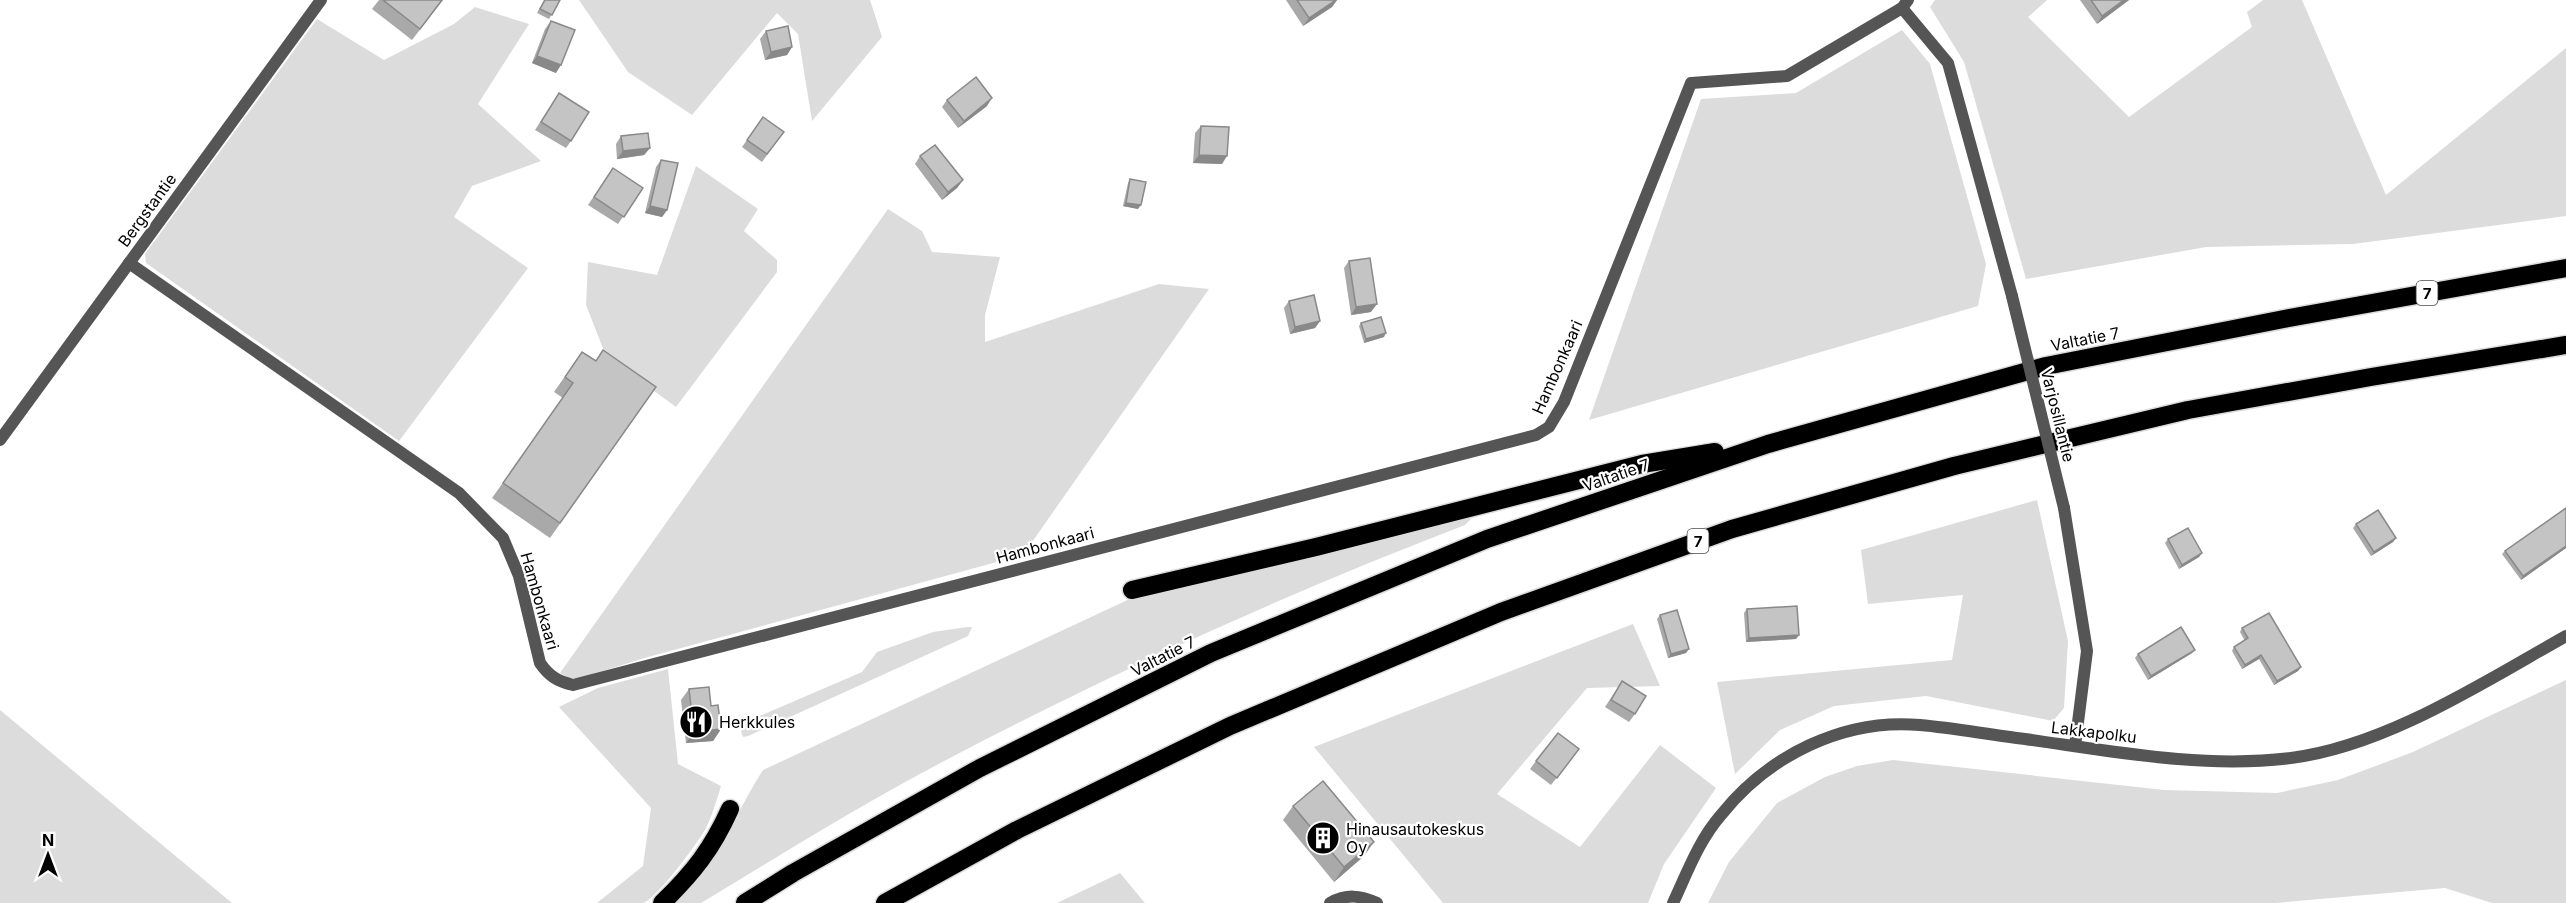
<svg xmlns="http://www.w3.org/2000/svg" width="2566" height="903" viewBox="0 0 2566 903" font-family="Inter,sans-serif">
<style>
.green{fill:#dcdcdc}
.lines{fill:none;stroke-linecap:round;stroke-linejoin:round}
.highway-casing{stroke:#dbdbdb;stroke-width:21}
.street{stroke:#555;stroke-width:12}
.highway{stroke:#000;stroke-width:18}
.street-bridge{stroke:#555;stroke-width:12}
.wall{fill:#a9a9a9}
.shaded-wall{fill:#898989}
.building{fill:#c4c4c4;stroke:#898989;stroke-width:1.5}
.labels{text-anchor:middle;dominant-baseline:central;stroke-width:4.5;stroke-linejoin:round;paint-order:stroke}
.shield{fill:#fff;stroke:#4c4c4c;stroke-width:1.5}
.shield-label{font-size:15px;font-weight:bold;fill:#000}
.street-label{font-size:16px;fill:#000;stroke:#fff}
.poi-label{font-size:16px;fill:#000;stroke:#fff;text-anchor:start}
</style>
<rect width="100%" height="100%" fill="#fff"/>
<g class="green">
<path d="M579 0H870L882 37 812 121 798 34 777 13 692 115 628 72Z"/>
<path d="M1935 0H2047L2028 17 2129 117 2252 27 2247 12 2263 0H2302L2386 195 2566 48V216L2353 244 2206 247 2026 279 1964 62 1930 7Z"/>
<path d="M475 7 529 24 478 104 541 161 472 186 454 217 528 268 399 441 146 263 145 254 317 19 384 60 454 24Z"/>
<path d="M1902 30 1930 64 1986 264 1978 306 1589 420 1701 99 1796 93Z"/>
<path d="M696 166 758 209 744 231 777 260V272L676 407 606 356 586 305 588 262 657 275Z"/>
<path d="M888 209 922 231 932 252 1000 257 985 315V342L1159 284 1209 289 1023 555 648 657 580 678H569L560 673Z"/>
<path d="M2037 500 2068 641 2064 708 2053 721 1926 696 1834 706 1780 730 1735 774 1717 682 1952 660 1963 595 1868 604 1861 550Z"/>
<path d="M1472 518 1465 525C1288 593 1116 671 948 759 864 803 782 854 701 903H676C687 891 701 878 710 864 730 834 743 800 763 770L1134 597Z"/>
<path d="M1633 624 1660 686 1587 688 1497 794 1580 847 1660 745 1716 788 1664 864 1648 903H1443L1314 747Z"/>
<path d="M967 627H972L968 636 748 736 743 737C739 730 743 727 748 721L862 672 877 652 933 632Z"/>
<path d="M668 669 678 764 721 786C717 799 713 813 707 826 701 839 656 900 643 903 630 903 611 903 597 903L643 866 651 808 559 707 598 688Z"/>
<path d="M2566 680V903H2492L2445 888 2276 903H1708L1729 862 1777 803 1825 777 1857 766 1893 760 2164 790 2277 793 2338 780 2413 752Z"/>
<path d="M0 710 232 903H0Z"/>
<path d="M1120 873 1145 903H1057Z"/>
</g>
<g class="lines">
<defs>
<g id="highway">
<path d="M1132 590 1316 547 1642 464 1715 452"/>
<path d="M662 903C693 873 712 849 730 809"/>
<path d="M745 903 793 873 980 768 1211 653 1487 539 1768 444 2046 366 2289 318 2566 268"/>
<path d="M885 903 1017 830 1230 726 1501 612 1732 529 1954 466 2188 410 2371 377 2566 345"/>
</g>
</defs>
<use href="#highway" class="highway-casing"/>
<g class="street">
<path d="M1902 8 1948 63 2012 296"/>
<path d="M129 263 459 493 503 538 519 576 540 663C549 676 557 681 573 685L1536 435 1549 427 1564 402 1691 83 1787 76 1902 8 1908 0"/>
<path d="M0 440 321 0"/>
<path d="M2064 508 2087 651 2075 746"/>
<path d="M1330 903C1346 894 1360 895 1377 903"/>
<path d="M1673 903C1687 873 1699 840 1721 815 1768 756 1843 718 1920 725 1955 728 1990 735 2025 739 2111 751 2203 769 2291 758 2386 746 2484 682 2566 636"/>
</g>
<use href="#highway" class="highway"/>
<path class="street-bridge" d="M2012 296 2064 508"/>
</g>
<g class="wall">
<path d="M379 0H443L412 40 372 9Z"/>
<path d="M544 0H560L549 19 537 13Z"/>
<path d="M1286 0H1337L1332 7 1303 26Z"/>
<path d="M2080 0H2129L2097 24Z"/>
<path d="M551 21 556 73 532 63 545 29Z"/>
<path d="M766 31 792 47 787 55 765 60 760 39Z"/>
<path d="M559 93 571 141 566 148 535 130Z"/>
<path d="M947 100 987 106 958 128 942 107Z"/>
<path d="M1201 126 1222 164 1193 163 1195 133Z"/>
<path d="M784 132 762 162 742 147 747 140Z"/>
<path d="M621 136 650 148 644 155 617 159 616 144Z"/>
<path d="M920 156 963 180 957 188 942 200 915 164Z"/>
<path d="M661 160 667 210 662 217 645 213 656 167Z"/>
<path d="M613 168 643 188 618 224 588 205Z"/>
<path d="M1130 179 1138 209 1123 206 1128 183Z"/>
<path d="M1349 261 1371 312 1351 315 1344 268Z"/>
<path d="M1289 301 1320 321 1315 328 1290 334 1284 308Z"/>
<path d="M1361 323 1384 337 1364 343 1359 326Z"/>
<path d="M582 352 596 361 656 387 550 538 492 498 563 398 554 392Z"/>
<path d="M2566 508V548L2521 580 2502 554 2505 551Z"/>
<path d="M2356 524 2396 538 2393 542 2371 556 2353 528Z"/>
<path d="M2168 539 2202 553 2199 557 2179 569 2165 543Z"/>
<path d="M1747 609 1799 635 1796 639 1746 642 1744 613Z"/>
<path d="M1660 615 1686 653 1668 658 1657 619Z"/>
<path d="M2242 628 2301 667 2298 671 2274 685 2259 659 2242 669 2232 651 2234 647 2245 641 2240 632Z"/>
<path d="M2192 653 2148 680 2135 658 2138 654Z"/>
<path d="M1622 681 1635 714 1629 722 1605 707Z"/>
<path d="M689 689 711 706 721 729 713 741 686 743 681 700Z"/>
<path d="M1579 749 1551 785 1530 769 1536 761Z"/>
<path d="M1293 806 1364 856 1334 882 1283 820Z"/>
</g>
<g class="shaded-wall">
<path d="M1337 0 1332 7 1303 26 1309 18Z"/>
<path d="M2124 0H2129L2097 24 2102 16Z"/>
<path d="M792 47 787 55 765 60 771 52Z"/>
<path d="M537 56 561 65 556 73 532 63Z"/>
<path d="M992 98 987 106 958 128 964 121Z"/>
<path d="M650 148 644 155 617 159 623 151Z"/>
<path d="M1199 155 1227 156 1222 164 1193 163Z"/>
<path d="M963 180 957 188 942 200 948 192Z"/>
<path d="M1126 203 1141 205 1138 209 1123 206Z"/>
<path d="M650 206 667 210 662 217 645 213Z"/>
<path d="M1377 304 1371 312 1351 315 1356 307Z"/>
<path d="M1320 321 1315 328 1290 334 1295 327Z"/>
<path d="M1386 333 1384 337 1364 343 1366 339Z"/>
<path d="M2396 538 2393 542 2371 556 2374 552Z"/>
<path d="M2566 546V548L2521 580 2523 576Z"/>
<path d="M2202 553 2199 557 2179 569 2182 565Z"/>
<path d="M1799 635 1796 639 1746 642 1749 638Z"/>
<path d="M1689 649 1686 653 1668 658 1671 654Z"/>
<path d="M2195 650 2192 653 2148 680 2151 676Z"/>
<path d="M2261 655 2259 659 2242 669 2245 665Z"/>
<path d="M2301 667 2298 671 2274 685 2277 681Z"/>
<path d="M721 729 713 741 686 743 694 732Z"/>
<path d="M1374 842 1364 856 1334 882 1344 867Z"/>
</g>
<g class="building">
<path d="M383 0H442L420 29Z"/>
<path d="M545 0H560L552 15 540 9Z"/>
<path d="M1297 0H1336L1309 18Z"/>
<path d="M2091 0H2124L2102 16Z"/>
<path d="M551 21 575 30 561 65 537 56Z"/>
<path d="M788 26 792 47 771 52 766 31Z"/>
<path d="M976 77 992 98 964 121 947 100Z"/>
<path d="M559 93 589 112 571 141 541 122Z"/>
<path d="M763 117 784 132 767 154 747 140Z"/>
<path d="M1201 126 1229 127 1227 156 1199 155Z"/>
<path d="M648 133 650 148 623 151 621 136Z"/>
<path d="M935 145 963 180 948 192 920 156Z"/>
<path d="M661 160 678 163 667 210 650 206Z"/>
<path d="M613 168 643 188 624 217 594 197Z"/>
<path d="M1130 179 1146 182 1141 205 1126 203Z"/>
<path d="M1370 258 1377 304 1356 307 1349 261Z"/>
<path d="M1314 295 1320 321 1295 327 1289 301Z"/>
<path d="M1381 317 1386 333 1366 339 1361 323Z"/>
<path d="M603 350 656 387 560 523 503 483 573 383 565 377 582 352 596 361Z"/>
<path d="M2566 508V546L2523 576 2505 551Z"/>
<path d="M2378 510 2396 538 2374 552 2356 524Z"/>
<path d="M2188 528 2202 553 2182 565 2168 539Z"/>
<path d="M1797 606 1799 635 1749 638 1747 609Z"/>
<path d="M1677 610 1689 649 1671 654 1660 615Z"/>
<path d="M2269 613 2301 667 2277 681 2261 655 2245 665 2234 647 2248 638 2242 628Z"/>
<path d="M2181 627 2195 650 2151 676 2138 654Z"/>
<path d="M1622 681 1646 696 1635 714 1611 700Z"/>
<path d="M709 687 711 706 718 705 721 729 694 732 689 689Z"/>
<path d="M1558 733 1579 749 1557 778 1536 761Z"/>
<path d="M1323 781 1374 842 1344 867 1293 806Z"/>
</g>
<defs>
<symbol id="restaurant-disc" viewBox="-11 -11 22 22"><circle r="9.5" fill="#000" stroke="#fff"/><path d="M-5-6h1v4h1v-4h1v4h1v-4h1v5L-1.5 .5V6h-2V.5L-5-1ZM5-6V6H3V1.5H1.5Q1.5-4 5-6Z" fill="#fff"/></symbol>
<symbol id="building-disc" viewBox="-11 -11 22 22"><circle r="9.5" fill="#000" stroke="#fff"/><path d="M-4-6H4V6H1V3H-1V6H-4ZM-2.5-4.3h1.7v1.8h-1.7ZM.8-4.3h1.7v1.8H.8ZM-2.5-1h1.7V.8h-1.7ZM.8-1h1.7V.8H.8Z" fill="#fff"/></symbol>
</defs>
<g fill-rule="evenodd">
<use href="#restaurant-disc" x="677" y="703" width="38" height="38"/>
<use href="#building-disc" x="1304" y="819" width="38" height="38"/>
</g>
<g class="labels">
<g class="shield">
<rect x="2416.5" y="281" width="21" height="24" rx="4.5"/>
<rect x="1687.5" y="529" width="21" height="24" rx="4.5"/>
</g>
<g class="shield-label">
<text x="2427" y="293">7</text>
<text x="1698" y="541">7</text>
</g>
<g class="street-label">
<text transform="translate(147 210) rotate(-54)">Bergstantie</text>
<text transform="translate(2085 339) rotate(-11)">Valtatie 7</text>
<text transform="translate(1557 367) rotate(-66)">Hambonkaari</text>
<text transform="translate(2058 415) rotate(76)">Varjosillantie</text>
<text transform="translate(1616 475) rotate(-19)">Valtatie 7</text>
<text transform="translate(1045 545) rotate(-15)">Hambonkaari</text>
<text transform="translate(540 601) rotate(74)">Hambonkaari</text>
<text transform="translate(1163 656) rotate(-27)">Valtatie 7</text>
<text transform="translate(2094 732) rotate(7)">Lakkapolku</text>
</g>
<g class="poi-label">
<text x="719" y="722">Herkkules</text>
<text x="1346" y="829">Hinausautokeskus<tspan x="1346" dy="18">Oy</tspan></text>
</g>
</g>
<g transform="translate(48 855)" stroke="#ffffff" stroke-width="4.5" paint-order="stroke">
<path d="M0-4.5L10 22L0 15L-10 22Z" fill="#000000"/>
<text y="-9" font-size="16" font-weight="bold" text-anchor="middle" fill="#000000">N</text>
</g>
</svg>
